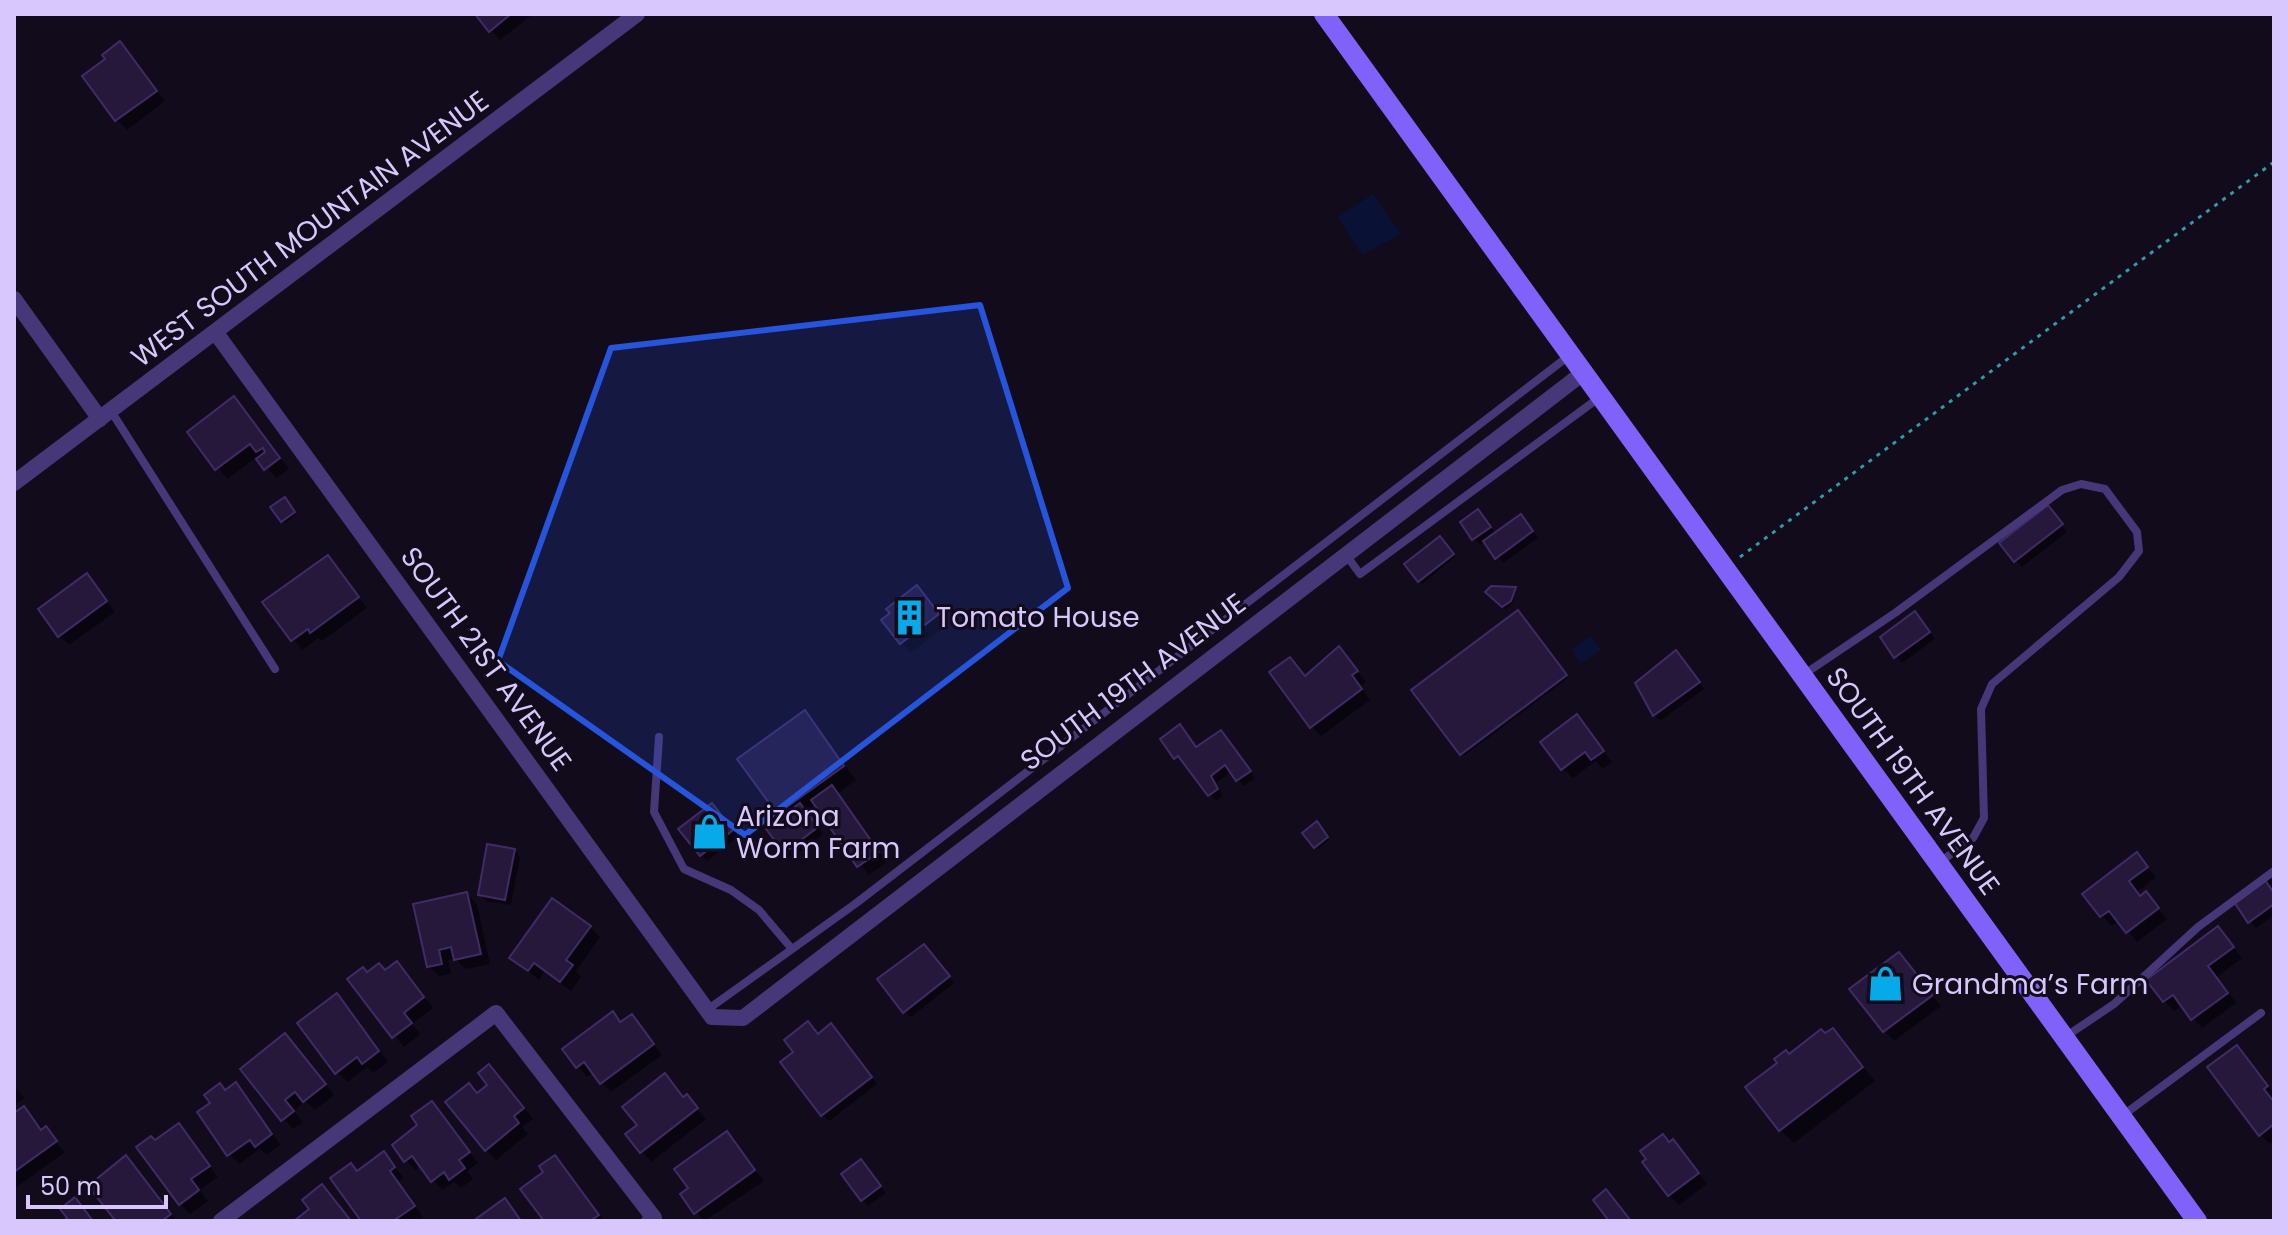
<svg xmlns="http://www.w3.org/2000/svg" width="2288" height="1235" viewBox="0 0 2288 1235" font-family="Poppins,sans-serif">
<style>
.water{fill:#091235}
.shadow{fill:#0007}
.building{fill:#25183b;stroke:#412b66;stroke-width:2}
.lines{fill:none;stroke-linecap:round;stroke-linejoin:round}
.path{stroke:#309aa8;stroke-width:3;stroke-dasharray:4 6;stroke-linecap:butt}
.service{stroke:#463778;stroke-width:8}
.minor{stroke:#463778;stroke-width:16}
.secondary{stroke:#8061fa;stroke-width:20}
.marked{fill:#2654da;fill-opacity:0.2;stroke:#2654da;stroke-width:6;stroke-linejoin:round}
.labels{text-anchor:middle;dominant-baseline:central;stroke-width:6;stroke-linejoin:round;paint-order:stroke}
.street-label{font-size:28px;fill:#d7c7fd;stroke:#110b1b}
.poi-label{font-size:28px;fill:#d7c7fd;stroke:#110b1b;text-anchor:start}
</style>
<rect width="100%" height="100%" fill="#110b1b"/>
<g class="water">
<path d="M1373 194 1401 234 1362 255 1338 217Z"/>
<path d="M1591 636 1601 650 1581 664 1571 650Z"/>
</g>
<g class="shadow">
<path d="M477 14H533L500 40Z"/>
<path d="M120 44 165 101 127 130 117 120 108 60Z"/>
<path d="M234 399 289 469 276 478 257 457 227 479 190 432Z"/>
<path d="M287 502 296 515 285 523 273 508Z"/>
<path d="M2054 514 2067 532 2022 567 2016 561Z"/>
<path d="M1484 518 1496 535 1527 523 1538 538 1503 563 1486 541 1480 545 1462 523Z"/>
<path d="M1440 538 1455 557 1422 584 1406 565Z"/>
<path d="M327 557 367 608 322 641 318 638 302 650 265 603Z"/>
<path d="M87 576 115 612 69 645 59 635Z"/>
<path d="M917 588 948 624 911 653 883 621Z"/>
<path d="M1515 589 1513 603 1506 609 1488 592Z"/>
<path d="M1520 615 1568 678 1464 756 1461 754Z"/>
<path d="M1921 620 1935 639 1902 663 1882 638Z"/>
<path d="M1339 649 1366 682 1360 686 1370 700 1321 736 1311 726 1290 659 1306 678Z"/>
<path d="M1682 658 1704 689 1660 721 1654 715Z"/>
<path d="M805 713 856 780 837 794 887 862 869 875 818 807 808 815 823 834 792 858 769 829 783 818 778 813Z"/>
<path d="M1577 717 1612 762 1603 769 1596 761 1573 778 1563 769Z"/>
<path d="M1221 732 1255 778 1244 786 1232 771 1216 783 1223 796 1216 801 1162 739 1197 749Z"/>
<path d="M718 812 738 837 707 861 701 855Z"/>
<path d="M1316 824 1329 840 1318 849 1305 833Z"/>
<path d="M514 850 520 857 511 905 486 901 480 895Z"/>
<path d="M2137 855 2156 877 2137 892 2155 904 2167 919 2137 942 2119 920 2112 926 2102 916Z"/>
<path d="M2274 876 2271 890 2274 915 2256 928 2236 903Z"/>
<path d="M467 894 477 904 490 964 466 969 454 958 448 960 451 974 439 976 428 966Z"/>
<path d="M590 927 600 937 576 971 581 977 571 991 544 972 539 980 511 957Z"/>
<path d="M2218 929 2242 958 2217 977 2236 1003 2202 1028 2182 1005 2174 1011 2164 1001Z"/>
<path d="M930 952 954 983 911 1017 904 1011Z"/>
<path d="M1899 955 1941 1006 1894 1041 1884 1031Z"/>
<path d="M386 972 407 974 433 1008 412 1024 421 1034 404 1047 349 979Z"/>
<path d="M346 1006 388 1062 373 1073 367 1067 347 1082 337 1072Z"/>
<path d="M612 1014 622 1023 632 1016 662 1055 611 1092 594 1072 587 1077 564 1049Z"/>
<path d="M1832 1030 1875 1081 1794 1143 1780 1130V1063Z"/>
<path d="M837 1032 877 1084 829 1121 822 1115 818 1036Z"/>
<path d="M295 1046 334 1095 315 1110 305 1101 294 1111 303 1122 293 1129 243 1070Z"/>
<path d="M2237 1047 2274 1094V1141L2270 1144 2260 1134Z"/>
<path d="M499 1076 533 1119 522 1127 528 1134 496 1160 486 1150 478 1095Z"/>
<path d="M14 1085 24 1098 14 1106Z"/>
<path d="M236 1085 281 1145 266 1155 260 1149 239 1164 229 1154 226 1092Z"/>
<path d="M674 1086 706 1119 651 1162 628 1134Z"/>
<path d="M432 1104 478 1163 467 1171 473 1179 461 1188 454 1182 442 1190 421 1166 415 1170 406 1160Z"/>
<path d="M23 1108 65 1152 14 1189V1115Z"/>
<path d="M178 1125 218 1177 200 1190 208 1201 190 1214 180 1204 155 1142Z"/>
<path d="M727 1134 764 1181 704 1221 683 1195 691 1189Z"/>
<path d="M1670 1143 1682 1151 1707 1184 1679 1205 1669 1195Z"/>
<path d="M383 1154 404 1178 398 1182 423 1217 417 1221H363L358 1172Z"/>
<path d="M555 1157 565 1167 604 1221H546V1172Z"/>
<path d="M126 1158 136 1168 177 1221H115Z"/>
<path d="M861 1161 886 1193 868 1206 862 1200Z"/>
</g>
<g class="building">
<path d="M475 14H511L489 32Z"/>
<path d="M120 41 157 91 115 121 82 76 105 59 102 55Z"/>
<path d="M234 396 280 458 264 470 256 459 265 452 263 448 256 452 250 444 215 470 187 432Z"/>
<path d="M285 497 295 512 281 522 270 507Z"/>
<path d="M2048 505 2063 524 2014 562 1999 543Z"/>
<path d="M1478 509 1491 527 1472 540 1460 522Z"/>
<path d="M1521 514 1533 531 1495 559 1483 541Z"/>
<path d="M1440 536 1454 554 1418 582 1404 564Z"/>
<path d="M328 555 359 597 310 633 308 629 291 641 262 602Z"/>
<path d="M87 573 107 601 58 637 38 609Z"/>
<path d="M917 585 939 614 900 644 881 620 890 613 886 609Z"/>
<path d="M1491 586 1516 587 1511 601 1502 607 1485 592Z"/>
<path d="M1518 610 1567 675 1460 755 1411 690Z"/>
<path d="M1915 611 1930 632 1894 658 1880 637Z"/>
<path d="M1339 646 1358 671 1352 675 1362 689 1310 728 1269 672 1290 657 1305 676Z"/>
<path d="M1676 650 1700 682 1653 716 1635 683Z"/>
<path d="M805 710 844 766 777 814 737 759Z"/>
<path d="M1577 714 1604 751 1591 760 1585 752 1561 770 1540 742Z"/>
<path d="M1180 724 1196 747 1221 730 1251 771 1236 781 1225 765 1211 776 1218 789 1208 796 1178 756 1174 759 1160 739Z"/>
<path d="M832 785 879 852 857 867 811 800Z"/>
<path d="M712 803 733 830 700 856 678 829Z"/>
<path d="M800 803 818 827 784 853 766 829Z"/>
<path d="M1317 821 1328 837 1314 848 1302 833Z"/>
<path d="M487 844 515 849 505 900 478 895Z"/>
<path d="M2137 852 2148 867 2129 881 2140 896 2146 891 2159 908 2126 933 2109 911 2100 917 2082 894Z"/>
<path d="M2265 880 2274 893V904L2248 923 2234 902Z"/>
<path d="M467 892 481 954 454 960 451 947 439 950 442 964 427 967 413 904Z"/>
<path d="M552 898 591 926 566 960 573 965 560 982 534 963 528 971 509 958Z"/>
<path d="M2218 926 2234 947 2208 966 2228 993 2191 1020 2173 995 2163 1002 2146 980Z"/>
<path d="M924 944 950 976 903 1013 877 979Z"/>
<path d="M1899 952 1933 995 1883 1032 1849 989Z"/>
<path d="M397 961 424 997 404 1013 412 1023 392 1038 347 979 363 967 367 972 379 963 385 970Z"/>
<path d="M337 993 379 1051 362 1064 357 1057 335 1074 297 1023Z"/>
<path d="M613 1011 620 1022 632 1014 654 1044 600 1084 584 1062 576 1068 562 1049Z"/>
<path d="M808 1021 818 1034 831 1023 872 1077 821 1116 780 1062 793 1052 784 1040Z"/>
<path d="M1833 1028 1863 1067 1779 1131 1745 1087 1777 1063 1774 1059 1786 1050 1789 1054 1821 1029 1825 1033Z"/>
<path d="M285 1033 326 1084 303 1102 295 1092 285 1100 294 1111 281 1121 240 1069Z"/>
<path d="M2237 1045 2268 1086 2264 1089 2274 1102V1124L2259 1136 2207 1067Z"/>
<path d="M489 1064 524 1108 514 1116 519 1123 485 1151 445 1102 469 1083 477 1093 487 1085 478 1073Z"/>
<path d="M665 1073 683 1097 687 1094 698 1108 640 1153 625 1134 637 1125 622 1107Z"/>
<path d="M236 1082 272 1134 255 1147 250 1140 227 1156 197 1112 210 1103 204 1095 220 1083 225 1090Z"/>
<path d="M432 1101 470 1152 459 1160 465 1168 449 1180 444 1172 431 1182 412 1156 404 1162 392 1145 417 1125 411 1116Z"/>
<path d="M24 1106 41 1130 46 1126 57 1141 14 1172V1113Z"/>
<path d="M179 1123 210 1166 191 1179 199 1190 179 1205 136 1147 151 1136 155 1140Z"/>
<path d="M727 1131 755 1170 694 1214 680 1194 688 1188 674 1169Z"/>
<path d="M1663 1134 1669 1142 1673 1139 1699 1173 1668 1196 1642 1162 1646 1159 1640 1151Z"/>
<path d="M384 1151 395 1167 390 1171 415 1206 393 1221H361L330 1178 351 1163 357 1171Z"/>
<path d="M126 1155 171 1214 162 1221H112L114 1219 88 1186Z"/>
<path d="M555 1155 599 1215 590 1221H544L520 1189 543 1172 539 1166Z"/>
<path d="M861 1159 881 1186 861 1201 841 1174Z"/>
<path d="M322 1184 351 1221H294L309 1209 302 1200Z"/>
<path d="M1606 1189 1631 1221H1609L1593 1200Z"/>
<path d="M75 1197 93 1221H63L67 1218 60 1209Z"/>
<path d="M505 1198 521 1221H473Z"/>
</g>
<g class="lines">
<path class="path" d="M1740 557 2274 162"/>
<g class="service">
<path d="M111 411 275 669"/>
<path d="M1346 555 1360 574 1600 397"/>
<path d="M1803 675 1895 613 2062 490 2081 484 2105 489 2137 532 2139 551 2119 577 1992 684 1981 709 1984 818 1973 838 1940 862"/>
<path d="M659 737 654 812 684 869 731 890 759 910 792 949"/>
<path d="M707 1010 855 904 1570 355"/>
<path d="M2065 1037 2114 1004 2198 927 2274 871"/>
<path d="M2122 1116 2261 1013"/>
</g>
<g class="minor">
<path d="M14 299 100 419"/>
<path d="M216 333 712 1017 743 1018 1583 373"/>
<path d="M14 483 637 14"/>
<path d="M221 1221 496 1013 654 1218 649 1221"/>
</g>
<path class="secondary" d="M1324 14 2197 1221"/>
</g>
<path class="marked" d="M980 305 1068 588 745 835 498 661 611 348Z"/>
<defs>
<symbol id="building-bare" viewBox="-9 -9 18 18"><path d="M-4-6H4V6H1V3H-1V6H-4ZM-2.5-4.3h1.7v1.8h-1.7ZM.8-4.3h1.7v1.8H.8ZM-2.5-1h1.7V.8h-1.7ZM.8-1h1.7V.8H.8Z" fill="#07aae9" stroke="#110b1b" stroke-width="2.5" paint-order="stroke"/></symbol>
<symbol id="shop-bare" viewBox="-9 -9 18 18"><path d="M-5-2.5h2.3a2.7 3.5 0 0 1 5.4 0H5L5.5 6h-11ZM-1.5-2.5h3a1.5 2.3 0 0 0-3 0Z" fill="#07aae9" stroke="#110b1b" stroke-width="2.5" paint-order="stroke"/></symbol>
</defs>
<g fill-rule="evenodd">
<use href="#building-bare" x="884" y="592" width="51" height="51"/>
<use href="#shop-bare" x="684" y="806" width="51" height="51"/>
<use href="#shop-bare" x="1860" y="958" width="51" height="51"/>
</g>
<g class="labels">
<g class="street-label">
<text transform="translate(310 229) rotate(-37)">WEST SOUTH MOUNTAIN AVENUE</text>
<text transform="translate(486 659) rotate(54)">SOUTH 21ST AVENUE</text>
<text transform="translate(1133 682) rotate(-37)">SOUTH 19TH AVENUE</text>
<text transform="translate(1913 781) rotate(54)">SOUTH 19TH AVENUE</text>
</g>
<g class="poi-label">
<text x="936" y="617">Tomato House</text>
<text x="736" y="816">Arizona<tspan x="736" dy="32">Worm Farm</tspan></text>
<text x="1912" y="984">Grandma’s Farm</text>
</g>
</g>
<rect width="2288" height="1235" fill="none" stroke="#d7c7fd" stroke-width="32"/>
<path d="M28 1195v12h138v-12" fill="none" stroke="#d7c7fd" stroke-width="4"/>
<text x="40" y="1195" font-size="24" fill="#d7c7fd" stroke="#110b1b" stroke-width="6" paint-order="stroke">50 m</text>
</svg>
